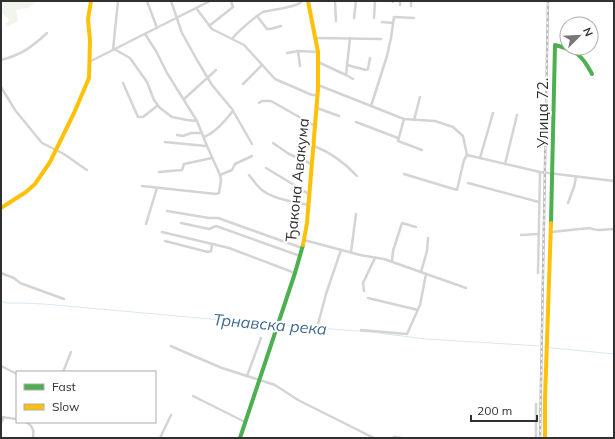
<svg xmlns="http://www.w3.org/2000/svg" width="615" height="439" viewBox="0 0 615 439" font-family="Mulish,sans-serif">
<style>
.green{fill:#f1f5ed}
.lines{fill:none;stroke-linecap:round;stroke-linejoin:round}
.stream{stroke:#dbe6f2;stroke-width:1}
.street{stroke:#d4d4d4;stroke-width:2.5}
.fast{stroke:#4caf50;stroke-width:4}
.slow{stroke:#ffc107;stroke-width:4}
.rail-casing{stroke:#bcbcbc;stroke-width:2.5}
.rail{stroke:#fff;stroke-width:1;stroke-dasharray:3;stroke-linecap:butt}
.labels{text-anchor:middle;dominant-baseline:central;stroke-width:4;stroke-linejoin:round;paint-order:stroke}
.street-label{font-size:15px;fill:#303030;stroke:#fff}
.water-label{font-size:16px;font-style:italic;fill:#406791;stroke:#fff}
</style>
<rect width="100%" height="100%" fill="#fff"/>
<path class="green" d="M1 1H37L28 8 16 10 18 21 7 27 5 24 10 20 7 17 1 14Z"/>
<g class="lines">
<g class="stream">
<path d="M1 301 7 303H20L44 304 277 325"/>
<path d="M280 325 370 332 426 339 540 346"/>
<path d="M543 347 614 354"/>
</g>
<g class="street">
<path d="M147 1 157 28"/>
<path d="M171 1 182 33 197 60 212 85 232 109 252 144"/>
<path d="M335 1 336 21"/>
<path d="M393 1V2"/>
<path d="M411 1V6"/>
<path d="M400 5V1"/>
<path d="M196 8 212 29 244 45 275 79 312 95H317"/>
<path d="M257 16 267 29H270L281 26"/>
<path d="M354 18 356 1"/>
<path d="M374 18 375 1"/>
<path d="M382 22 393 23"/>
<path d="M209 26 233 7 231 1"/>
<path d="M145 34 156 51 167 73 197 121"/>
<path d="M316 38 381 39"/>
<path d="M232 39C236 33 257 15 263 12 273 9 296 8 302 1"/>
<path d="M114 49 130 58 147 82 154 100 160 108 172 117 187 120 197 121 207 146 220 175 221 180 219 193 216 194 142 186"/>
<path d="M113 50 118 1"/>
<path d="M298 51 300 66"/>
<path d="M287 53 298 51 318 52"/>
<path d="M1 60C21 55 32 47 47 33"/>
<path d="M89 62 210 1"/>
<path d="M318 62 346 75 350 38"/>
<path d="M347 65 366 70 368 69 370 58"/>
<path d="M346 75 353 79"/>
<path d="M123 83 138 117H143L157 106"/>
<path d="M243 84 262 65"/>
<path d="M318 85 404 119 435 121 453 127 463 136 467 155 540 172 614 181"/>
<path d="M1 87 15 110 42 143 64 154 81 166 87 170"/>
<path d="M184 99 216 70"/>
<path d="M259 103 262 101H271L315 126"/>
<path d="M371 106 387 56 391 38 394 17 414 18"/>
<path d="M317 108 339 116"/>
<path d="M404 119 398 141 422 150"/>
<path d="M414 120 420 97"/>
<path d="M356 122 398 138"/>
<path d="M177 135 183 136 191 133H202"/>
<path d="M204 137C215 133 225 121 232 112"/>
<path d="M165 142 206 146"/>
<path d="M273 143 289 154 312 164"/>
<path d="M314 146C332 153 344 162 357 176"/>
<path d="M480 158 493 113"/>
<path d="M505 164 517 115"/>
<path d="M266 168 309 194"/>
<path d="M159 172 182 170 184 164 212 158"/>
<path d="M404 174 457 190 464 160 467 155"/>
<path d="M220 175 232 170 235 164 252 156"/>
<path d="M249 175C253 180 257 186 262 190 273 199 295 202 308 205"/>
<path d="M468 183 539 202"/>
<path d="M568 203 574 187 576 177"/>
<path d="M167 211 209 218H218L302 248"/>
<path d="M181 223 209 229 216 226 300 256"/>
<path d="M146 224 157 188"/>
<path d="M162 232 229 248 295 273"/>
<path d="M551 232 590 228C597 232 606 229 614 229"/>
<path d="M521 235 538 234"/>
<path d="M304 240 360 255 384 259 466 288"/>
<path d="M165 241 208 252 211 251 212 244"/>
<path d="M351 252 356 214"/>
<path d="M392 262 393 251 402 223 416 227"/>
<path d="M421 272 427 251 428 238"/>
<path d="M1 273 14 278 20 283 64 299"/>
<path d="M538 273 540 172"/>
<path d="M364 291 363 283 375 258"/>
<path d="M368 298 418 310"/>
<path d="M318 324 326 294 341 250"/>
<path d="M361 330 407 334 420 305 426 274"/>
<path d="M171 346 182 351 222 368 275 385 298 400 374 438"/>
<path d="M1 366 17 374"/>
<path d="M63 372 71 352"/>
<path d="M247 376 261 338"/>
<path d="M193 396 245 422"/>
<path d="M536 404V438"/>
<path d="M1 417 17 419"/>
<path d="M26 422C33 426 34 430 33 438"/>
<path d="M1 423 4 417"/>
<path d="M160 438 171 415"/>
<path d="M392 438 394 437 401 438"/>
</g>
<g class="fast">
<path d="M551 223 555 45C576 50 582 55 592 74"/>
<path d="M240 438 295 273 303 245"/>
</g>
<g class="slow">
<path d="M1 208 26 192 35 184 50 162 74 113 89 78 90 41 88 19 91 1"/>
<path d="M303 245 307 223 318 89V52L308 1"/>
<path d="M545 438V399L551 223"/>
</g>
<defs>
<path id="rail" d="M540 438 548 1"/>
</defs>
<use href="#rail" class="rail-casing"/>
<use href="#rail" class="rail"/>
</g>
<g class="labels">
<g class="street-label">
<text transform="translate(542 113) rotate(-90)">Улица 72.</text>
<text transform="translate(297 180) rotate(-84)">Ђакона Авакума</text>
</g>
<g class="water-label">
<text transform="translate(270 324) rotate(5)">Трнавска река</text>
</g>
</g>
<rect width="615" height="439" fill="none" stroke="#303030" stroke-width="4"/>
<rect x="16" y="371" width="140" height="52" fill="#ffffff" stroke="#acacac"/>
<rect x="24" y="384" width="20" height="6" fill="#4caf50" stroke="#acacac"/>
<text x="52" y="391" font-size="12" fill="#303030">Fast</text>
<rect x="24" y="404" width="20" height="6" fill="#ffc107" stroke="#acacac"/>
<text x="52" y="411" font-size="12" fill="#303030">Slow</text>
<g transform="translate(579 36) rotate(66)"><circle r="19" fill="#ffffff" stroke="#acacac"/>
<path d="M0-3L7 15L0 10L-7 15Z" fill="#787878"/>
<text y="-6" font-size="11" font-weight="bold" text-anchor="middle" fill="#303030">N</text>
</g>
<path d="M471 415v6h66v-6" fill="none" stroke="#303030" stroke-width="2"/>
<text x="477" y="415" font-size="12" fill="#303030" stroke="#ffffff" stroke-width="3" paint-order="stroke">200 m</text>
</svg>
